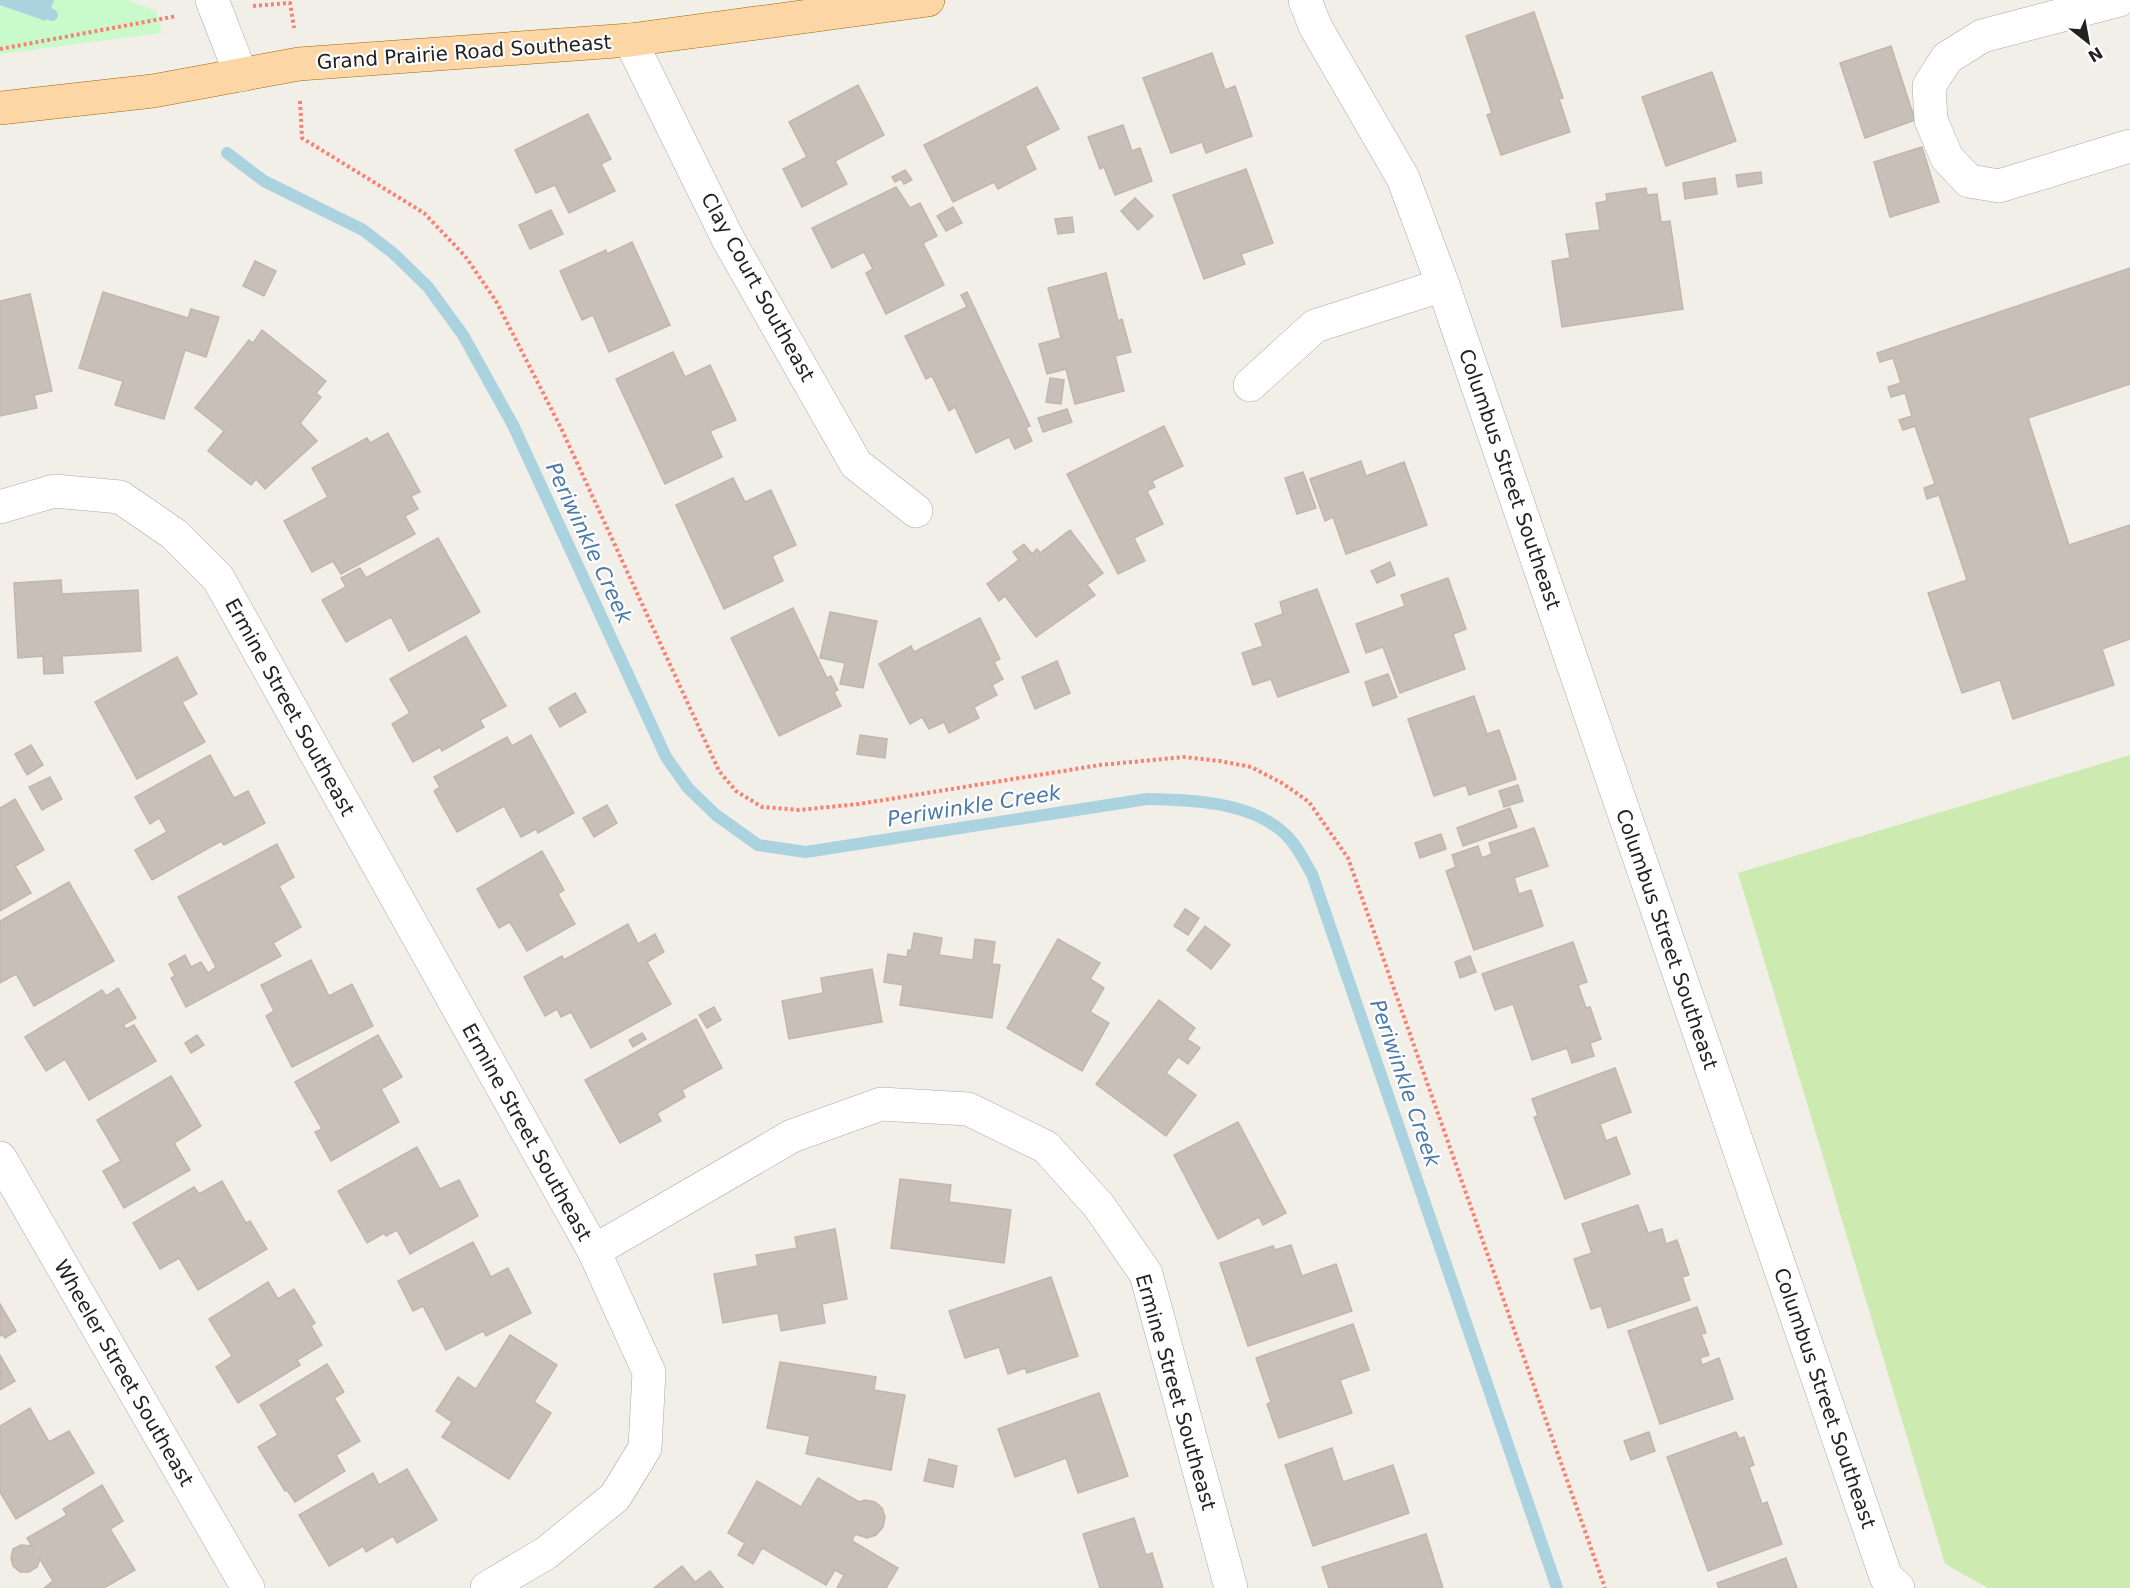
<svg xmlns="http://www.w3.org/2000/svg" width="2130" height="1588" viewBox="0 0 2130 1588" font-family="'DejaVu Sans',sans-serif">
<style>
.grass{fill:#cdebb0}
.park{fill:#c8facc}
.water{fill:#aad3df}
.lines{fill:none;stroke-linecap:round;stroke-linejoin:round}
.stream{stroke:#aad3df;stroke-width:12}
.building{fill:#c7bfb8;stroke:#c4b6ab;stroke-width:1.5}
.minor-casing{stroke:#a9a9a9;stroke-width:34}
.major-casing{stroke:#a06b00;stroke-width:34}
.path{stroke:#fa8072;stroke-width:4;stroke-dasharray:3 3;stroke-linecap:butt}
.minor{stroke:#fff;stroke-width:33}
.major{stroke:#fcd6a4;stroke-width:33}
.labels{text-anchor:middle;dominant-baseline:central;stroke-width:4.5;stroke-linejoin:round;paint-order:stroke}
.street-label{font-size:20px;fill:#222;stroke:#fff}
.water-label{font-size:21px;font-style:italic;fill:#4a7aab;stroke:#fff}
</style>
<rect width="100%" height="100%" fill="#f2efe9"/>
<path class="grass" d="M2130 755V1588H1988L1945 1564 1738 873Z"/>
<path class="park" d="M0 0H126L156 11 162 33 0 54Z"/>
<path class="water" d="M0 0H54L46 21 0 5Z"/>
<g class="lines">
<g class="stream">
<path d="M28 0 52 15"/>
<path d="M227 153 264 181 363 230 393 253 428 287 463 335 513 425 666 757 688 788 716 815 758 845 806 852 1147 799C1193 800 1261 801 1293 843 1300 852 1306 864 1312 874L1557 1588"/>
</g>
</g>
<g class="building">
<path d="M1534 12 1563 98 1559 99 1570 132 1501 155 1487 115 1492 113 1466 36Z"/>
<path d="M1891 46 1915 120 1865 138 1840 63Z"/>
<path d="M1212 53 1225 90 1235 86 1252 136 1206 153 1202 142 1171 153 1143 78Z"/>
<path d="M1712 72 1736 141 1666 166 1642 97Z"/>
<path d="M858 85 884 135 835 161 847 184 802 207 783 169 807 157 789 122Z"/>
<path d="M1037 87 1059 129 1025 146 1036 169 998 189 994 182 953 202 924 145Z"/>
<path d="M588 114 611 159 601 164 615 191 569 213 555 185 536 193 515 150Z"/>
<path d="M1123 125 1132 151 1140 148 1152 181 1115 195 1104 167 1100 169 1088 137Z"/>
<path d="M1922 147 1939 202 1890 217 1874 162Z"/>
<path d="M1246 169 1273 243 1241 254 1245 264 1204 279 1173 195Z"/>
<path d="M905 170 912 180 904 184 901 179 895 182 892 177Z"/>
<path d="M1761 172 1762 183 1738 187 1736 175Z"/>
<path d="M1715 178 1717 194 1685 199 1683 183Z"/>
<path d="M896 187 910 208 920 203 937 236 923 243 944 285 886 314 866 273 873 269 864 252 832 268 812 228Z"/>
<path d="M1646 188 1647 195 1657 194 1661 222 1670 221 1683 309 1562 327 1552 261 1570 258 1566 234 1600 230 1596 203 1607 201 1606 194Z"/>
<path d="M1135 198 1153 216 1138 230 1121 211Z"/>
<path d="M953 207 962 223 946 231 937 216Z"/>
<path d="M551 210 563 234 530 249 519 225Z"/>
<path d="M1072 217 1074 232 1058 234 1055 219Z"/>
<path d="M632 242 670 325 609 352 593 315 582 320 560 271 606 250 607 254Z"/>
<path d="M255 261 276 271 264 296 243 286Z"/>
<path d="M2130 268V384L2028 418 2069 545 2130 525V639L2102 649 2114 685 2013 719 2000 680 1962 693 1928 593 1967 580 1939 495 1927 499 1924 488 1935 484 1915 426 1903 430 1899 420 1912 416 1905 393 1891 397 1888 387 1901 383 1893 358 1880 362 1877 353Z"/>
<path d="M1106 273 1118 321 1122 319 1131 352 1115 356 1124 391 1075 404 1066 369 1047 374 1039 344 1061 338 1048 288Z"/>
<path d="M103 292 188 318 191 309 219 317 206 357 185 350 164 419 115 405 123 381 79 368Z"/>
<path d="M967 292 1030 426 1026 428 1032 441 1015 449 1009 437 976 453 955 407 949 411 932 376 926 379 905 336 967 307 961 295Z"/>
<path d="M30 294 52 391 34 395 37 408 0 416V301Z"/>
<path d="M262 330 326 381 316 393 321 397 300 423 317 441 265 489 256 479 251 485 208 451 224 431 195 408 249 340 253 343Z"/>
<path d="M673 352 685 377 710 365 736 420 710 431 722 457 665 484 616 379Z"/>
<path d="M1050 378 1064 380 1061 404 1046 402Z"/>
<path d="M1067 409 1072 422 1043 432 1038 418Z"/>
<path d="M1164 426 1183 466 1152 481 1155 487 1147 491 1163 524 1134 538 1145 561 1118 574 1067 474Z"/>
<path d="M388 433 420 492 411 496 418 509 405 516 415 534 341 574 333 561 312 572 284 521 328 497 312 468 367 438 370 443Z"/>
<path d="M1361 461 1366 476 1404 462 1427 525 1346 554 1333 517 1325 521 1310 479Z"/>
<path d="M1303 472 1316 508 1297 514 1285 478Z"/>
<path d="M733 478 745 502 771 490 796 545 772 556 783 581 724 609 676 505Z"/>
<path d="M1070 530 1103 573 1087 585 1095 595 1036 637 1005 596 999 601 987 584 1019 560 1013 552 1024 544 1032 554 1037 549 1040 553Z"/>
<path d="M438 538 480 612 409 651 391 617 346 642 322 600 346 587 341 578 360 568 366 578Z"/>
<path d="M1390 562 1395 575 1377 583 1371 571Z"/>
<path d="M1448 578 1466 629 1453 634 1465 669 1400 693 1383 647 1366 653 1356 624 1405 606 1401 595Z"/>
<path d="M61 580 62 594 138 590 141 651 62 656 63 673 44 674 43 656 18 658 14 583Z"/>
<path d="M1317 589 1349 672 1278 697 1271 679 1253 685 1242 653 1263 646 1255 624 1283 614 1280 602Z"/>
<path d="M793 608 827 678 831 676 838 690 834 692 841 706 779 736 731 638Z"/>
<path d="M830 612 877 621 863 688 840 684 845 663 820 658Z"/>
<path d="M980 618 1000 659 994 662 1003 679 992 685 997 695 974 707 979 718 949 733 944 722 929 729 922 717 910 724 879 664 911 646 914 652Z"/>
<path d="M466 636 506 706 480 720 484 727 442 751 440 747 413 762 392 724 410 713 390 679Z"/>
<path d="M177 657 197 694 182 702 205 742 137 779 95 702Z"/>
<path d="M1057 661 1070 693 1035 709 1022 677Z"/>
<path d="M1388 674 1397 697 1373 706 1365 682Z"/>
<path d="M575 693 586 712 560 727 549 708Z"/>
<path d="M1474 696 1487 734 1499 730 1516 779 1469 795 1466 785 1434 796 1408 719Z"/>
<path d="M531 735 574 813 538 833 536 829 521 837 504 806 457 832 434 791 440 787 434 777 507 737 512 746Z"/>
<path d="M860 735 887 739 885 758 857 754Z"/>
<path d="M31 745 43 765 27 775 15 754Z"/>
<path d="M210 755 234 798 248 791 265 823 224 845 221 841 152 880 135 850 167 832 159 818 150 824 135 797Z"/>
<path d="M50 777 62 799 42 810 29 787Z"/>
<path d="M1518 785 1523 801 1504 807 1499 791Z"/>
<path d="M15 799 44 850 15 866 31 893 0 911V808Z"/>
<path d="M607 805 617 823 594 837 583 818Z"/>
<path d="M1510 808 1517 827 1463 846 1457 828Z"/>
<path d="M1534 828 1548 866 1514 878 1519 894 1531 890 1543 926 1474 950 1446 871 1456 867 1452 855 1478 846 1482 858 1492 854 1489 843Z"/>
<path d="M1441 834 1446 849 1420 858 1415 843Z"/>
<path d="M277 844 294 877 279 886 301 927 273 943 281 956 186 1007 171 978 175 976 169 964 185 955 191 967 201 962 208 973 216 967 178 897Z"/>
<path d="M542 851 564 890 558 894 575 924 527 951 510 922 499 928 477 889Z"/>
<path d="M69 882 114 961 34 1006 16 974 0 983V921Z"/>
<path d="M1185 909 1199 918 1188 935 1174 926Z"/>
<path d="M628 924 638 944 655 934 664 952 647 962 671 1004 591 1048 571 1012 561 1017 557 1009 545 1016 524 977 562 956 564 960Z"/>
<path d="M1205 926 1230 945 1211 969 1187 950Z"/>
<path d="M914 933 942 938 939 955 973 960 975 939 995 942 992 964 1000 965 992 1018 900 1005 903 985 884 982 888 954 907 957 908 950 911 951Z"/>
<path d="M1058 939 1100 963 1090 979 1104 988 1090 1012 1109 1023 1082 1071 1007 1028Z"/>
<path d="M1573 942 1587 982 1578 985 1586 1008 1590 1007 1601 1039 1590 1043 1594 1056 1572 1063 1567 1048 1532 1060 1513 1004 1495 1010 1482 974Z"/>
<path d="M1470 956 1476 972 1460 978 1455 962Z"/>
<path d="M311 960 329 996 352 984 373 1026 292 1067 266 1016 274 1011 261 985Z"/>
<path d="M872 969 882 1022 789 1039 782 1001 823 993 821 978Z"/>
<path d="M118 988 136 1018 123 1025 126 1029 134 1025 156 1061 89 1100 65 1059 46 1071 25 1037 102 990 106 996Z"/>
<path d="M1159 1000 1195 1028 1187 1039 1200 1048 1188 1064 1178 1057 1166 1073 1196 1095 1166 1136 1096 1084Z"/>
<path d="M714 1007 721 1020 707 1028 699 1015Z"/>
<path d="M696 1019 722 1068 682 1090 685 1097 657 1113 661 1121 620 1143 585 1080Z"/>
<path d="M642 1033 646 1039 633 1047 629 1040Z"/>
<path d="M197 1035 204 1045 191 1053 185 1043Z"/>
<path d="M378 1035 402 1077 381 1089 399 1122 331 1161 315 1132 322 1129 295 1082Z"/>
<path d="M1615 1068 1631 1112 1600 1124 1606 1141 1616 1137 1630 1174 1565 1199 1534 1117 1538 1116 1532 1099Z"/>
<path d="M171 1076 201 1126 174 1143 190 1170 124 1208 103 1171 121 1161 97 1120Z"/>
<path d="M1238 1122 1286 1213 1263 1225 1259 1217 1218 1239 1174 1155Z"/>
<path d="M417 1147 440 1189 459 1180 478 1216 410 1254 397 1230 386 1236 384 1233 367 1243 338 1191Z"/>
<path d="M900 1179 951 1185 949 1202 1011 1210 1004 1263 891 1248Z"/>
<path d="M222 1181 246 1223 250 1221 267 1249 198 1290 179 1258 160 1269 133 1223 194 1187 199 1194Z"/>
<path d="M1638 1205 1648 1233 1662 1229 1666 1244 1677 1240 1689 1275 1682 1277 1690 1300 1608 1328 1601 1306 1591 1309 1574 1259 1592 1253 1582 1224Z"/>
<path d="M835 1229 847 1299 822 1304 825 1323 781 1331 778 1313 723 1323 714 1274 758 1266 756 1255 797 1248 795 1237Z"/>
<path d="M473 1242 491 1277 508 1268 531 1313 486 1336 483 1331 446 1350 423 1306 413 1311 398 1281Z"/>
<path d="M1291 1245 1302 1276 1336 1264 1352 1311 1248 1346 1220 1263 1273 1246 1275 1250Z"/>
<path d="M1051 1277 1078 1356 1027 1373 1025 1368 1008 1374 999 1347 965 1358 949 1311Z"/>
<path d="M268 1282 278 1299 294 1289 315 1323 311 1326 322 1345 297 1360 300 1365 238 1403 216 1367 232 1356 209 1319Z"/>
<path d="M0 1304 16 1331 5 1338 3 1335 0 1336Z"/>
<path d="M1697 1307 1706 1333 1701 1334 1709 1355 1700 1358 1702 1365 1719 1358 1733 1399 1660 1424 1628 1331Z"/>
<path d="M1353 1324 1369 1370 1340 1380 1352 1413 1279 1438 1267 1404 1271 1402 1256 1358Z"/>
<path d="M510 1335 557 1365 534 1402 551 1413 509 1479 442 1437 452 1422 436 1411 458 1377 476 1389Z"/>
<path d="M0 1355 15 1381 0 1390Z"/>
<path d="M780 1362 876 1377 874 1390 905 1395 891 1470 806 1454 810 1436 767 1428Z"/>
<path d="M327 1364 344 1392 334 1398 360 1441 336 1455 345 1471 295 1502 287 1490 285 1491 258 1447 278 1435 260 1405Z"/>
<path d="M1099 1393 1128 1476 1078 1493 1066 1458 1015 1477 998 1429Z"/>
<path d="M30 1408 49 1442 69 1431 94 1473 16 1519 0 1492V1426Z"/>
<path d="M1649 1432 1655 1451 1631 1460 1624 1441Z"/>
<path d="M1736 1432 1739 1439 1744 1437 1754 1465 1749 1467 1762 1504 1767 1502 1782 1544 1708 1571 1667 1457Z"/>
<path d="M1332 1448 1343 1482 1393 1465 1409 1513 1313 1546 1285 1465Z"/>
<path d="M929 1459 957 1466 953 1487 924 1481Z"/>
<path d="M407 1469 437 1520 397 1543 393 1536 366 1552 363 1546 329 1566 299 1515 373 1473 379 1485Z"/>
<path d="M818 1478 859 1502 865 1500 875 1502 882 1508 885 1517 883 1527 876 1535 867 1538 855 1534 852 1541 898 1568 886 1588H837L844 1575 835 1570 826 1585 762 1548 753 1564 738 1555 745 1543 728 1533 757 1481 801 1507Z"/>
<path d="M102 1485 123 1521 110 1529 135 1570 104 1588H44L53 1581 40 1559 37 1567 29 1572H20L13 1566 11 1558 13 1549 21 1545 32 1546 27 1538 67 1515 63 1509Z"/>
<path d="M1134 1518 1146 1555 1152 1553 1163 1588H1100L1083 1534Z"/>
<path d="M1426 1534 1443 1588H1329L1322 1567Z"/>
<path d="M1786 1558 1797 1588H1719L1717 1583Z"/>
<path d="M682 1566 695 1582 710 1571 723 1588H654Z"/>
</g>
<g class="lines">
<defs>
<g id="minor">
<path d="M212 0 241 75"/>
<path d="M1305 0 1315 26 1403 178 1443 285 1886 1577 1898 1588"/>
<path d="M2119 0 1982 36 1947 58 1929 86 1931 120 1947 158 1969 181 1999 186 2130 146"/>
<path d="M630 40 728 239 856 464 916 511"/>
<path d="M1250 385 1315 326 1443 285"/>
<path d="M0 507 54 491 120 497 174 534 218 578 594 1251 649 1372 645 1448 615 1497 546 1553 487 1588"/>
<path d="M0 1158 248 1588"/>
<path d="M594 1251 792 1136 881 1104 968 1109 1046 1147 1099 1206 1146 1274 1231 1588"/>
</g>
<path id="major" d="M0 108 153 91 299 64 630 40 928 0"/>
</defs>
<use href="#minor" class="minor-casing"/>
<use href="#major" class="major-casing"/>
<g class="path">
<path d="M253 6 290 3 294 28"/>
<path d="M0 49 177 16"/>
<path d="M300 101 302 138 424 213 465 256 496 301 561 428 719 771 736 791 762 807 799 810 859 804 1100 765 1184 757 1220 761 1251 767 1282 783 1309 802 1348 858 1605 1588"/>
</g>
<use href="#minor" class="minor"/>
<use href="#major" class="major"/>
</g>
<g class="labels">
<g class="street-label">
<text transform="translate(464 52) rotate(-4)">Grand Prairie Road Southeast</text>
<text transform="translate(758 287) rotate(61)">Clay Court Southeast</text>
<text transform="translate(1510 479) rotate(71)">Columbus Street Southeast</text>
<text transform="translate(290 707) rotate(61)">Ermine Street Southeast</text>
<text transform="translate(1667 939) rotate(71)">Columbus Street Southeast</text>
<text transform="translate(527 1132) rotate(61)">Ermine Street Southeast</text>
<text transform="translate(124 1373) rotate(60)">Wheeler Street Southeast</text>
<text transform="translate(1176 1392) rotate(74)">Ermine Street Southeast</text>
<text transform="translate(1825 1398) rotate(71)">Columbus Street Southeast</text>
</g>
<g class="water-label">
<text transform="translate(589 543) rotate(65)">Periwinkle Creek</text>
<text transform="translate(974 806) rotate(-9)">Periwinkle Creek</text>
<text transform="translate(1405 1083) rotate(71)">Periwinkle Creek</text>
</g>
</g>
<g transform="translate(2088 42) rotate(149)" stroke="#ffffff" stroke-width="4.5" paint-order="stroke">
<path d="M0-4.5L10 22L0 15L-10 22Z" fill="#222222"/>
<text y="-9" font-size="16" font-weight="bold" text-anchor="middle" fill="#222222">N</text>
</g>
</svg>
